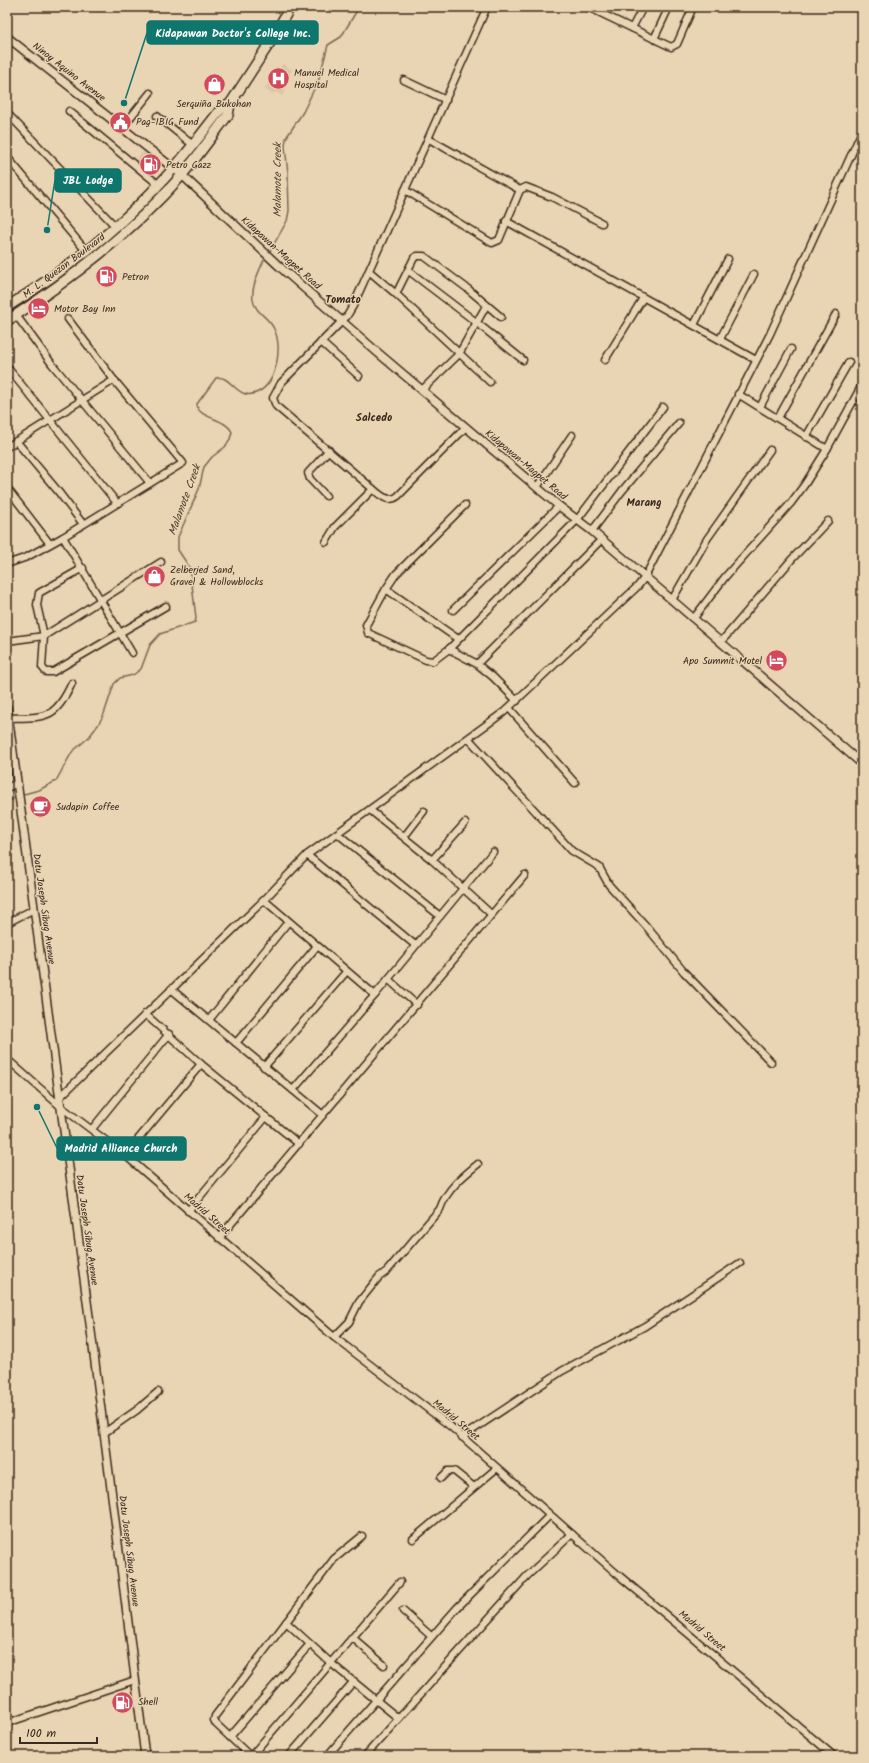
<svg xmlns="http://www.w3.org/2000/svg" width="869" height="1763" viewBox="0 0 869 1763" font-family="Kalam,sans-serif">
<style>
.built{fill:#dac6a6}
.lines{fill:none;stroke-linecap:round;stroke-linejoin:round}
.stream{stroke:#7b6854;stroke-width:1.5}
.minor-casing{stroke:#3b2a1e;stroke-width:9}
.major-casing{stroke:#3b2a1e;stroke-width:10}
.highway-casing{stroke:#3b2a1e;stroke-width:12}
.minor{stroke:#e9d4b3;stroke-width:6}
.major{stroke:#e9d4b3;stroke-width:7}
.highway{stroke:#e9d4b3;stroke-width:9}
.labels{text-anchor:middle;dominant-baseline:central;stroke-width:3;stroke-linejoin:round;paint-order:stroke}
.street-label{font-size:10px;fill:#3b2a1e;stroke:#e9d4b3}
.poi-label{font-size:10px;fill:#3b2a1e;stroke:#e9d4b3;text-anchor:start}
.water-label{font-size:11px;font-style:italic;fill:#503f30;stroke:#e9d4b3}
.neighbourhood-label{font-size:11px;font-weight:bold;fill:#3b2a1e;stroke:#e9d4b3}
.leader{fill:none;stroke:#0f766e;stroke-width:1.5}
.callout-dot{fill:#0f766e;stroke:#e9d4b3;stroke-width:1.5}
.callout{fill:#0f766e;stroke:#0f766e;stroke-width:1.5}
.callout-label{font-size:11px;text-anchor:middle;font-weight:bold;fill:#fff}
</style>
<rect width="100%" height="100%" fill="#e9d4b3"/>
<filter id="ink" filterUnits="userSpaceOnUse"><feTurbulence type="fractalNoise" baseFrequency=".025" numOctaves="2"/><feDisplacementMap in="SourceGraphic" scale="8" xChannelSelector="R" yChannelSelector="G"/><feConvolveMatrix kernelMatrix="1 2 1 2 8 2 1 2 1" color-interpolation-filters="sRGB"/></filter>
<g filter="url(#ink)">
<g class="built">
<path d="M283 64 292 70 282 86 286 90 282 96 275 92 273 94 264 89Z"/>
<path d="M145 149 158 160 150 171 136 160Z"/>
</g>
<g class="lines">
<g class="stream">
<path d="M270 251 287 221 289 211 288 173 285 146 286 138 303 112 319 79 328 45 341 37 359 7"/>
<path d="M24 794 39 790 56 781 72 752 89 737 98 725 104 714 114 684 120 678 133 675 141 669 150 645 160 634 195 622 196 618 190 568 178 550V537L199 489 204 467 212 457 225 447 230 439 232 432C225 417 197 419 197 404L216 378C231 373 237 403 258 392 277 383 283 346 274 329 269 317 255 313 253 300 251 287 259 271 264 260"/>
<path d="M7 804 14 798"/>
</g>
<defs>
<g id="minor">
<path d="M588 7 671 47 677 44 693 7"/>
<path d="M632 28 643 7"/>
<path d="M654 39 669 7"/>
<path d="M404 80 446 100"/>
<path d="M69 111 159 185"/>
<path d="M7 113 116 227"/>
<path d="M157 116 193 145"/>
<path d="M122 128 150 93"/>
<path d="M429 139 520 190"/>
<path d="M7 157 87 252"/>
<path d="M405 190 492 243 499 240 520 190 526 187 552 197 602 223"/>
<path d="M506 221 756 360"/>
<path d="M369 271 396 294 490 382"/>
<path d="M409 271 476 322 523 360"/>
<path d="M396 294 414 258 417 256H424L468 289 501 317"/>
<path d="M16 315 52 364 150 483"/>
<path d="M694 325 728 259"/>
<path d="M720 339 754 274"/>
<path d="M321 342 359 376"/>
<path d="M605 360 643 298"/>
<path d="M7 367 117 503"/>
<path d="M422 390 459 354 486 306"/>
<path d="M738 394 827 449"/>
<path d="M760 407 791 349"/>
<path d="M778 418 836 314"/>
<path d="M466 427 398 496C389 503 381 496 373 489L276 406 273 398 281 383 347 316 353 306 487 7"/>
<path d="M806 437 849 362"/>
<path d="M16 441 57 490 83 524"/>
<path d="M7 447 114 380"/>
<path d="M537 487 572 435"/>
<path d="M7 488 50 544"/>
<path d="M326 496 310 479 308 473 329 450"/>
<path d="M592 531 622 491 679 423"/>
<path d="M63 537 132 653"/>
<path d="M326 542 335 527 373 489"/>
<path d="M7 564 27 557 63 537 183 463 114 380 68 319"/>
<path d="M83 568 39 593 37 605 44 636 42 667 46 672H53L166 606"/>
<path d="M386 589 396 574 465 505"/>
<path d="M672 600 707 539 770 450"/>
<path d="M453 610 559 506"/>
<path d="M694 618 725 577 791 503 805 484 827 449 862 385"/>
<path d="M458 639 386 589 366 625 368 633 426 660 433 661 449 649 577 520 663 407"/>
<path d="M7 641 44 636 161 562"/>
<path d="M721 642 792 559 828 521"/>
<path d="M449 649 477 664 493 677 517 701"/>
<path d="M477 664 601 540"/>
<path d="M509 708 575 783"/>
<path d="M8 718C46 717 55 720 72 683"/>
<path d="M469 739 572 851 599 867 609 885 646 926 684 972 771 1062"/>
<path d="M7 788 17 783"/>
<path d="M370 810 432 860 491 914"/>
<path d="M338 834 440 916"/>
<path d="M404 837 424 811"/>
<path d="M307 855 415 945"/>
<path d="M432 860 465 823"/>
<path d="M264 900 375 995"/>
<path d="M7 923 34 909"/>
<path d="M388 979 417 1005"/>
<path d="M171 989 323 1115"/>
<path d="M145 1014 201 1064 299 1144"/>
<path d="M209 1020 288 922"/>
<path d="M236 1043 317 946"/>
<path d="M7 1059 60 1106 125 1155 334 1337 450 1426 616 1573 834 1756"/>
<path d="M264 1067 346 972"/>
<path d="M293 1090 375 995 493 852"/>
<path d="M59 1098 264 900 307 855 504 712 638 586 645 577 770 334 862 131"/>
<path d="M92 1129 169 1034"/>
<path d="M125 1155 201 1064"/>
<path d="M188 1211 266 1117"/>
<path d="M219 1238 525 875"/>
<path d="M334 1337 349 1322 359 1302 379 1277 387 1271 440 1209C446 1190 463 1176 478 1164"/>
<path d="M104 1433 137 1410 158 1392"/>
<path d="M462 1437 562 1371 645 1326 740 1263"/>
<path d="M441 1478 448 1471H454L474 1487"/>
<path d="M413 1539 497 1468"/>
<path d="M403 1611 431 1636"/>
<path d="M286 1622 332 1664 398 1718"/>
<path d="M353 1638 384 1665"/>
<path d="M7 1723 135 1680"/>
<path d="M230 1737 310 1644"/>
<path d="M250 1756 216 1724 214 1720 215 1716 334 1559 362 1536"/>
<path d="M251 1756 400 1582"/>
<path d="M289 1756 354 1681"/>
<path d="M327 1756 457 1608 550 1515"/>
<path d="M365 1756 527 1576 572 1534"/>
</g>
<g id="major">
<path d="M7 37 182 175 280 267 377 352 559 506 592 531 862 764"/>
<path d="M7 707 91 1331 145 1756"/>
</g>
<g id="highway">
<path d="M7 307C69 268 125 224 173 169 190 150 205 129 221 109L230 104 273 38 290 7"/>
<path d="M7 321C71 279 131 233 182 175 198 156 213 135 228 115L230 104"/>
</g>
</defs>
<use href="#minor" class="minor-casing"/>
<use href="#major" class="major-casing"/>
<use href="#highway" class="highway-casing"/>
<use href="#minor" class="minor"/>
<use href="#major" class="major"/>
<use href="#highway" class="highway"/>
</g>
</g>
<defs>
<symbol id="hospital-disc" viewBox="-11 -11 22 22"><circle r="9.5" fill="#d1495b" stroke="#e9d4b3"/><path d="M-5-5h3v3.5h4V-5h3V5h-3V1.5h-4V5h-3Z" fill="#fff"/></symbol>
<symbol id="shop-disc" viewBox="-11 -11 22 22"><circle r="9.5" fill="#d1495b" stroke="#e9d4b3"/><path d="M-5-2.5h2.3a2.7 3.5 0 0 1 5.4 0H5L5.5 6h-11ZM-1.5-2.5h3a1.5 2.3 0 0 0-3 0Z" fill="#fff"/></symbol>
<symbol id="civic-disc" viewBox="-11 -11 22 22"><circle r="9.5" fill="#d1495b" stroke="#e9d4b3"/><path d="M-.6-6.5H3V-4.5H.6V-3L4-1V1h2V6H-6V1h2V-1L-.6-3ZM-1.2 2.5V6h2.4V2.5Z" fill="#fff"/></symbol>
<symbol id="fuel-disc" viewBox="-11 -11 22 22"><circle r="9.5" fill="#d1495b" stroke="#e9d4b3"/><path d="M-5.5-6h7V0h2V4h1.3V-2.5L3-4.5l.8-.8L6-3V5H2.5V1h-1V6h-7ZM-4.2-4.7v3.2H.2V-4.7Z" fill="#fff"/></symbol>
<symbol id="hotel-disc" viewBox="-11 -11 22 22"><circle r="9.5" fill="#d1495b" stroke="#e9d4b3"/><path d="M-6-4.5h1.5V1H6V5H4.5V3h-9V5H-6ZM-4 0a1.8 1.8 0 1 1 3.6 0ZM.5 0V-2.5h3Q6-2.5 6 0Z" fill="#fff"/></symbol>
<symbol id="cafe-disc" viewBox="-11 -11 22 22"><circle r="9.5" fill="#d1495b" stroke="#e9d4b3"/><path d="M-5.5-4.5H6V0H3Q3 3.5 0 3.5H-2.5Q-5.5 3.5-5.5 0ZM3-3.2v2h1.7v-2ZM-6 4.5H4V6H-6Z" fill="#fff"/></symbol>
</defs>
<g fill-rule="evenodd">
<use href="#hospital-disc" x="266" y="66" width="25" height="25"/>
<use href="#shop-disc" x="202" y="72" width="25" height="25"/>
<use href="#civic-disc" x="108" y="110" width="25" height="25"/>
<use href="#fuel-disc" x="138" y="152" width="25" height="25"/>
<use href="#fuel-disc" x="94" y="264" width="25" height="25"/>
<use href="#hotel-disc" x="26" y="296" width="25" height="25"/>
<use href="#shop-disc" x="142" y="564" width="25" height="25"/>
<use href="#hotel-disc" x="764" y="648" width="25" height="25"/>
<use href="#cafe-disc" x="28" y="794" width="25" height="25"/>
<use href="#fuel-disc" x="110" y="1690" width="25" height="25"/>
</g>
<g class="labels">
<g class="street-label">
<text transform="translate(69 72) rotate(38)">Ninoy Aquino Avenue</text>
<text transform="translate(281 253) rotate(42)">Kidapawan-Magpet Road</text>
<text transform="translate(64 266) rotate(-37)">M. L. Quezon Boulevard</text>
<text transform="translate(526 465) rotate(40)">Kidapawan-Magpet Road</text>
<text transform="translate(44 909) rotate(82)">Datu Joseph Sibug Avenue</text>
<text transform="translate(207 1214) rotate(41)">Madrid Street</text>
<text transform="translate(87 1230) rotate(82)">Datu Joseph Sibug Avenue</text>
<text transform="translate(456 1420) rotate(40)">Madrid Street</text>
<text transform="translate(129 1551) rotate(83)">Datu Joseph Sibug Avenue</text>
<text transform="translate(702 1631) rotate(40)">Madrid Street</text>
</g>
<g class="poi-label">
<text x="294" y="73">Manuel Medical<tspan x="294" dy="12">Hospital</tspan></text>
<text x="214" y="104" text-anchor="middle">Serquiña Bukohan</text>
<text x="136" y="122">Pag-IBIG Fund</text>
<text x="166" y="165">Petro Gazz</text>
<text x="122" y="277">Petron</text>
<text x="54" y="309">Motor Bay Inn</text>
<text x="170" y="570">Zelberjed Sand,<tspan x="170" dy="12">Gravel &amp; Hollowblocks</tspan></text>
<text x="762" y="661" text-anchor="end">Apo Summit Motel</text>
<text x="56" y="807">Sudapin Coffee</text>
<text x="138" y="1702">Shell</text>
</g>
<g class="water-label">
<text transform="translate(278 180) rotate(-90)">Malamote Creek</text>
<text transform="translate(185 500) rotate(-70)">Malamote Creek</text>
</g>
<g class="neighbourhood-label">
<text x="343" y="300">Tomato</text>
<text x="374" y="418">Salcedo</text>
<text x="644" y="503">Marang</text>
</g>
</g>
<path class="leader" d="M124 103L147 33M47 230L55 180M37 1107L57 1148"/>
<g class="callout-dot">
<circle cx="124" cy="103" r="4"/>
<circle cx="47" cy="230" r="4"/>
<circle cx="37" cy="1107" r="4"/>
</g>
<g class="callout">
<rect x="147" y="21" width="171" height="23" rx="4"/>
<rect x="55" y="169" width="66" height="23" rx="4"/>
<rect x="57" y="1137" width="129" height="23" rx="4"/>
</g>
<g class="callout-label">
<text x="233" y="37">Kidapawan Doctor's College Inc.</text>
<text x="88" y="184">JBL Lodge</text>
<text x="121" y="1152">Madrid Alliance Church</text>
</g>
<rect width="869" height="1763" fill="none" stroke="#e9d4b3" stroke-width="24"/>
<rect x="12" y="12" width="845" height="1739" fill="none" stroke="#3b2a1e" stroke-width="1.5" filter="url(#ink)"/>
<path d="M20 1737v6h77v-6" fill="none" stroke="#3b2a1e" stroke-width="2"/>
<text x="26" y="1737" font-size="12" fill="#3b2a1e" stroke="#e9d4b3" stroke-width="3" paint-order="stroke">100 m</text>
</svg>
